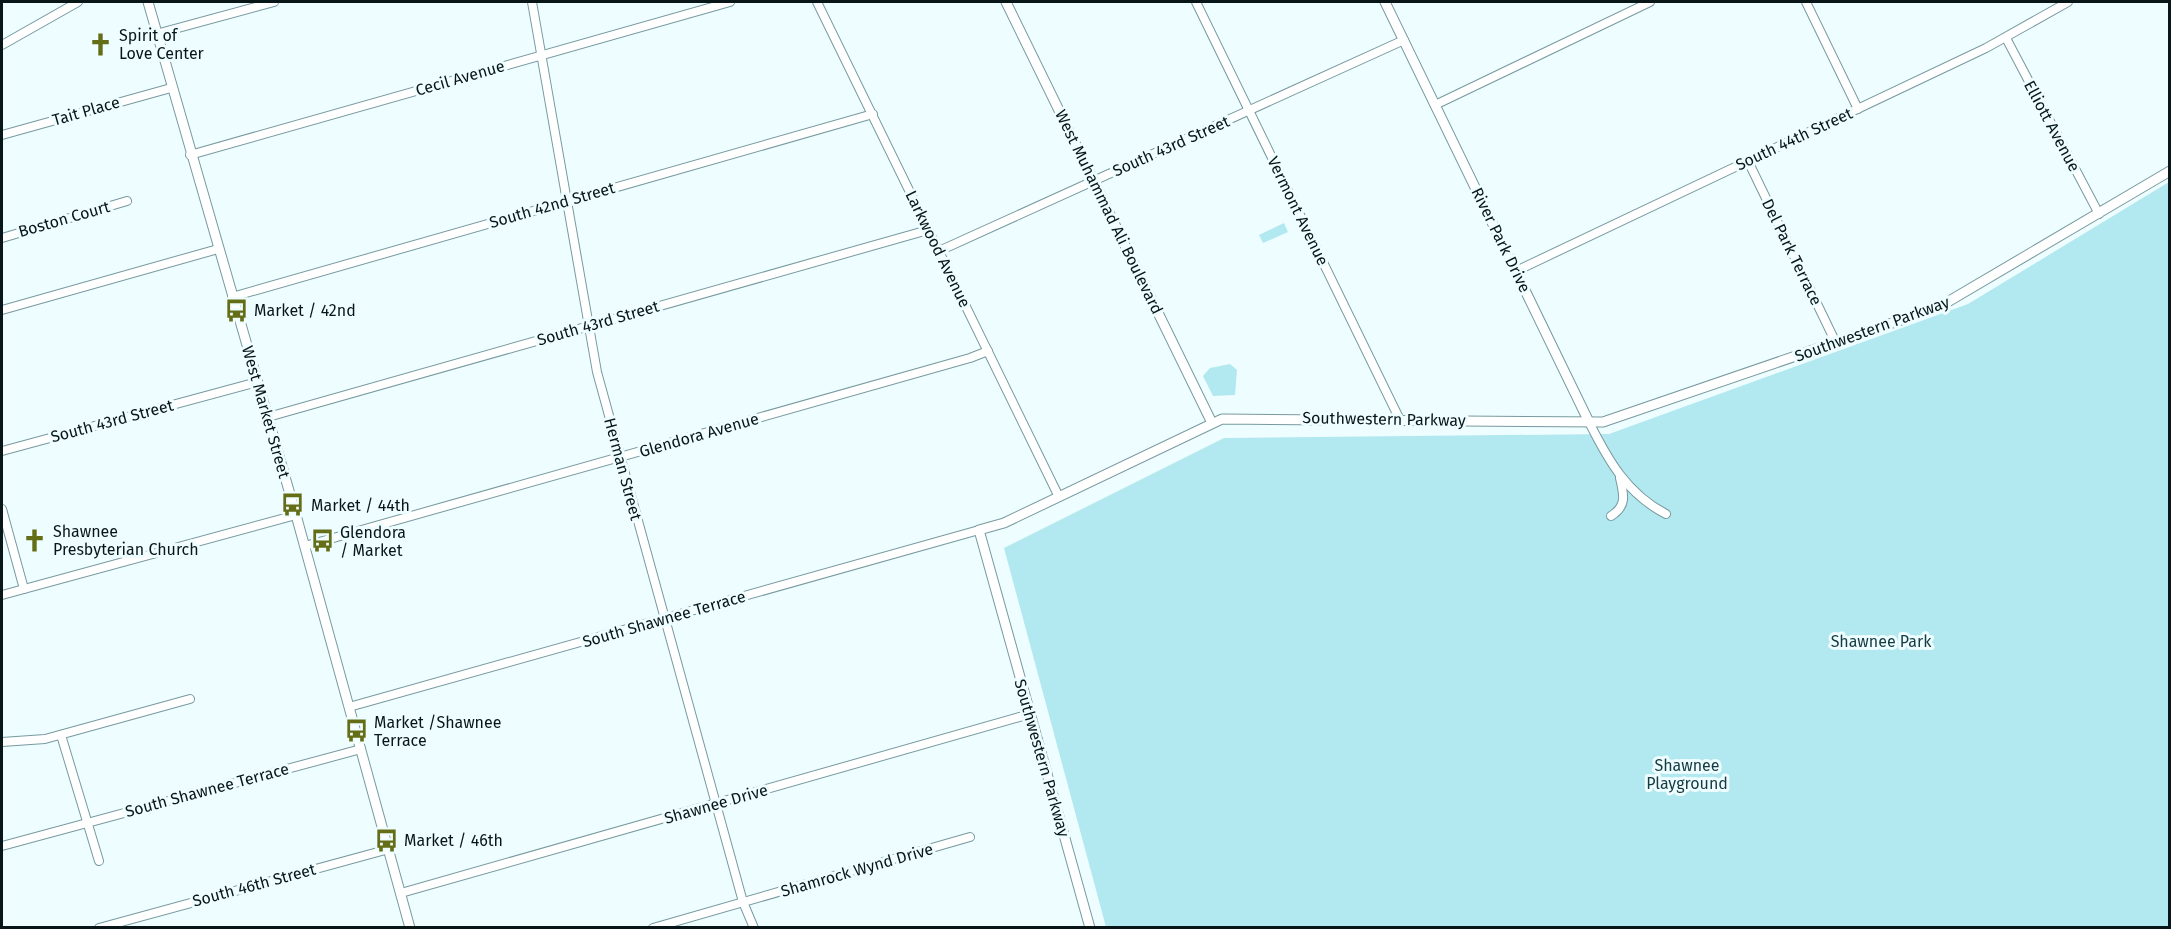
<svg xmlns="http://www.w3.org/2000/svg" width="2171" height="929" viewBox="0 0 2171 929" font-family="'Fira Sans',sans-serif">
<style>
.green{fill:#b2e8f0}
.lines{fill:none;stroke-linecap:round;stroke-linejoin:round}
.minor-casing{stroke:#779a9f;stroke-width:10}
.tertiary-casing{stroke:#779a9f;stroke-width:11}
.minor{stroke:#fff;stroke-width:8}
.tertiary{stroke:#fff;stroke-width:9}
.labels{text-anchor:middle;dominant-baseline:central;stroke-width:6;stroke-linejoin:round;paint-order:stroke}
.poi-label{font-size:16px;fill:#081618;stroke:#eefdff;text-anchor:start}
.street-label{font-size:16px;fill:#081618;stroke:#eefdff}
.park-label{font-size:16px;fill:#133b40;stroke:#eefdff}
</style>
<rect width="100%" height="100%" fill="#eefdff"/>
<g class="green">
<path d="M2169 182V927H1106L1004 548 1224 438 1609 434 1968 304Z"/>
<path d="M1284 223 1288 232 1263 243 1259 235Z"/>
<path d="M1230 364 1237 370 1235 395 1213 396 1203 376 1210 368Z"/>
</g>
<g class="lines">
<defs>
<g id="minor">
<path d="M532 2 597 372 743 902 754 928"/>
<path d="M817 2 1059 497"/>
<path d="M1196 2 1400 420"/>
<path d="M1806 2 1858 109"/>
<path d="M156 34 274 2"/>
<path d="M2006 38 2099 214"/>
<path d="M2 45 78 2"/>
<path d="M1435 105 1650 2"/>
<path d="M2 135 171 88"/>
<path d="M190 155 730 2"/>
<path d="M1748 161 1836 343"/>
<path d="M2 238 127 201"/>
<path d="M939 251 1404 40"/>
<path d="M1516 271 1986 48 2068 2"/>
<path d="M232 297 873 114"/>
<path d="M2 310 218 249"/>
<path d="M268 417 928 230"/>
<path d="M1589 422C1608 460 1627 494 1666 514"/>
<path d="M2 451 257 382"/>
<path d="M2 509 24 589"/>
<path d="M1611 516C1627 506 1624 495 1620 478"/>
<path d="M305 546 970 358 988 351"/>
<path d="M2 595 296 515"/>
<path d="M349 707 979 530"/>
<path d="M61 735 99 861"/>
<path d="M2 742 45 739 190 699"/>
<path d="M2 846 361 749"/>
<path d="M401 893 1030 714"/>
<path d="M99 928 389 849"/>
<path d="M653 928 970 837"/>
</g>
<g id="tertiary">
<path d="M148 2 296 515 410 928"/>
<path d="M1006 2 1212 423"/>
<path d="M1385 2 1589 422"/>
<path d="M1090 928 979 530 1004 523 1222 419 1603 422 1939 307 2170 171"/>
</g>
</defs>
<use href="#minor" class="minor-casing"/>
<use href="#tertiary" class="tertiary-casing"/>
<use href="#minor" class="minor"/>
<use href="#tertiary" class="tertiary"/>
</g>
<defs>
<symbol id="church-bare" viewBox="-9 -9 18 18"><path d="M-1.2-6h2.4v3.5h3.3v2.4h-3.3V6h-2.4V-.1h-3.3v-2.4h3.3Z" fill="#656e16" stroke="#eefdff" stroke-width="2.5" paint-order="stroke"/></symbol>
<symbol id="bus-bare" viewBox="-9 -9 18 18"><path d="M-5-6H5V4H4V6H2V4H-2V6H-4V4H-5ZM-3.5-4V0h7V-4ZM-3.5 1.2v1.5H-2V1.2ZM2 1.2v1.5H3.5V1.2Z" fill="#656e16" stroke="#eefdff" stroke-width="2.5" paint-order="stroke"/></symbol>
</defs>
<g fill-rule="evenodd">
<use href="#church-bare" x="84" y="28" width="33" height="33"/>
<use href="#bus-bare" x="220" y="294" width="33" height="33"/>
<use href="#bus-bare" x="276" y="488" width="33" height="33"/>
<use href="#church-bare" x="18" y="524" width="33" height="33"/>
<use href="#bus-bare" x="306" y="524" width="33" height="33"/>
<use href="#bus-bare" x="340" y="714" width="33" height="33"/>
<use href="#bus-bare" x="370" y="824" width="33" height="33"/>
</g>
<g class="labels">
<g class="poi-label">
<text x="119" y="35">Spirit of<tspan x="119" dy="18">Love Center</tspan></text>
<text x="254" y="310">Market / 42nd</text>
<text x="311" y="505">Market / 44th</text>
<text x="53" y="531">Shawnee<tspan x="53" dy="18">Presbyterian Church</tspan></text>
<text x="340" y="532">Glendora<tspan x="340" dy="18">/ Market</tspan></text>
<text x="374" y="722">Market /Shawnee<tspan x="374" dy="18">Terrace</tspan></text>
<text x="404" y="840">Market / 46th</text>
</g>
<g class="street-label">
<text transform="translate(460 78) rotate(-16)">Cecil Avenue</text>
<text transform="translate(86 111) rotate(-16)">Tait Place</text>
<text transform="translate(2052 126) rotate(62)">Elliott Avenue</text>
<text transform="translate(1794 139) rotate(-25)">South 44th Street</text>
<text transform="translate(1171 146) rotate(-24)">South 43rd Street</text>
<text transform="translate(552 205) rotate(-16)">South 42nd Street</text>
<text transform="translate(1298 211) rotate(64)">Vermont Avenue</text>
<text transform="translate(1109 212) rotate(64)">West Muhammad Ali Boulevard</text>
<text transform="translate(64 219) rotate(-16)">Boston Court</text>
<text transform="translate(1501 240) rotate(64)">River Park Drive</text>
<text transform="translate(938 249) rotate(64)">Larkwood Avenue</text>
<text transform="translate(1792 252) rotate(64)">Del Park Terrace</text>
<text transform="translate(598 323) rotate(-16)">South 43rd Street</text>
<text transform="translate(1872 329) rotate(-20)">Southwestern Parkway</text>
<text transform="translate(266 412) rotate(74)">West Market Street</text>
<text transform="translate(1384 419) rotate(1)">Southwestern Parkway</text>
<text transform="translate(112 421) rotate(-15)">South 43rd Street</text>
<text transform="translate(699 435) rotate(-16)">Glendora Avenue</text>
<text transform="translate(623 469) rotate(75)">Herman Street</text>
<text transform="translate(664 619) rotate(-16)">South Shawnee Terrace</text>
<text transform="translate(1042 758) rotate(74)">Southwestern Parkway</text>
<text transform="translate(207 790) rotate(-15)">South Shawnee Terrace</text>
<text transform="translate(716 804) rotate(-16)">Shawnee Drive</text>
<text transform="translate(857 870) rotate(-16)">Shamrock Wynd Drive</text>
<text transform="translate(254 885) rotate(-15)">South 46th Street</text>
</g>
<g class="park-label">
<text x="1881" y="641">Shawnee Park</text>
<text x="1687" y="765">Shawnee<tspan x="1687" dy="18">Playground</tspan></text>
</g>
</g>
<rect width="2171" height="929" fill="none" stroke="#081618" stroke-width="6"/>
</svg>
